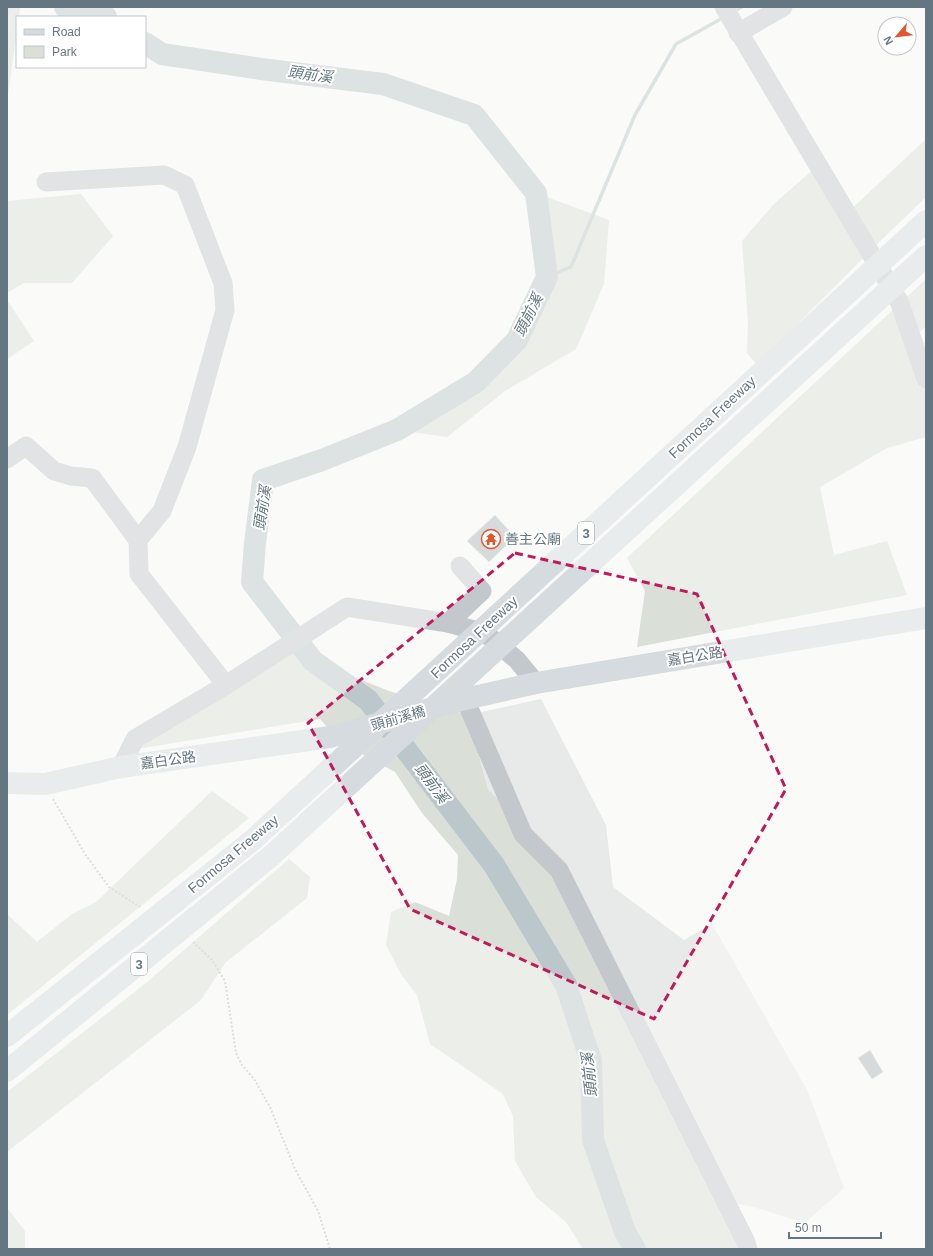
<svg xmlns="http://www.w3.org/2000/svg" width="933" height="1256" viewBox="0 0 933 1256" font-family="Arial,'Noto Sans TC',sans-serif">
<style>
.built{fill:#e8e9e9}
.green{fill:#dadfd7}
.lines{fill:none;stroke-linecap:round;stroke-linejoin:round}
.stream{stroke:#bbc7cb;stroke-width:3.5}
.river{stroke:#bbc7cb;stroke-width:22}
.building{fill:#aab3b9;stroke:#dcdcda}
.path{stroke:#bbbfc2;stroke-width:2;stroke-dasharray:2 2;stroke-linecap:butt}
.minor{stroke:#c3c8cc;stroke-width:19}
.major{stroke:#d6dbdf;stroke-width:22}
.highway{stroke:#d6dbdf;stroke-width:22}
.marked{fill:none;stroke:#c2185b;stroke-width:3;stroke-dasharray:8 5;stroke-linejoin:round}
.labels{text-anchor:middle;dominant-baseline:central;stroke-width:4;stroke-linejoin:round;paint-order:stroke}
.shield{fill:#fff;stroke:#939fa8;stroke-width:1}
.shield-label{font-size:13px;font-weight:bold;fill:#657683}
.street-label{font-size:14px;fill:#657683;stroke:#fff}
.poi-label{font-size:14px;fill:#657683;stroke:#fff;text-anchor:start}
.water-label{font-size:15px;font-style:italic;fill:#60757c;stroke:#fff}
</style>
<rect width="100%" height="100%" fill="#fafaf8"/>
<path class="built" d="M541 699 606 825 613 887 684 940 712 924 807 1090 844 1188 805 1223 754 1207 718 1200 551 851 488 789 468 715Z"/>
<g class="green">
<path d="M7 7H20L19 17H17V30L7 102Z"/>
<path d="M926 139V197L867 254 757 365 747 353 748 322 742 241 774 204 816 167 845 215Z"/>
<path d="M536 193 609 220 604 284 576 349 505 391 447 437 397 430 476 382 517 340 547 277Z"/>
<path d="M81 194 113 236 72 283H24L7 293V201Z"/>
<path d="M926 279V326L922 330 908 336 926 386V437L887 448 820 487 834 555 887 541 907 595 637 647 645 591 627 558Z"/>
<path d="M7 300 34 341 7 359Z"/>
<path d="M291 652 389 691 468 715 488 789 551 851 743 1249H583L566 1222 536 1197 515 1161 513 1116 503 1094 430 1044 417 995 401 974 386 945 391 912 415 902 449 916 457 879 458 855 422 813 395 772 342 743 320 719 137 749Z"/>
<path d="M212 791 249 818 7 1015V914L37 942 72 914 96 902Z"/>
<path d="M289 859 310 877 307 898 226 962 201 1000 7 1152V1092L146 983Z"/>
<path d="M7 1208 25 1231V1249H7Z"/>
</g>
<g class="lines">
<g class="stream">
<path d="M738 9 742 7"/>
<path d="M547 277 571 267 635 115 676 44 719 20"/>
</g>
<g class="river">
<path d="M65 7 97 11 106 17"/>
<path d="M145 43 162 54 261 69 383 84 474 115 536 193 547 277 517 340 476 382 397 430 322 460 263 480 255 543 252 582 313 661 368 700 494 865 566 985 591 1061 593 1140 625 1232 635 1249"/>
</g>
</g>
<g class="building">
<path d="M495 515 515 537 489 562 467 541Z"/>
<path d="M870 1050 883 1072 872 1079 858 1058Z"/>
</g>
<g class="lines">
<g class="path">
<path d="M53 799 85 854 109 887 140 907"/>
<path d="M193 942 212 960 225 981 236 1053 242 1065 254 1079 270 1107 295 1169 318 1211 330 1249"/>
</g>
<g class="minor">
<path d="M724 7 899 301 926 379"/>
<path d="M738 33 783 7"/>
<path d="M46 182 164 175 185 185 223 283 225 310 187 447 162 511 138 540 139 574 226 685"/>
<path d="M7 459 26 446 54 471 71 476 92 478 138 540"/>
<path d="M448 623 482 591 460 566"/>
<path d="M465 699 523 834 559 870 745 1240 748 1249"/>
<path d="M121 767 135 739 226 685 347 607 448 623 485 633 517 660 536 683"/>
</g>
<path class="major" d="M7 783 45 784 121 767 330 737 465 699 536 683 926 618"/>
<g class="highway">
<path d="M7 1036 254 839 926 221"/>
<path d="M7 1071 271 856 926 256"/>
</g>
</g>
<path d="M0 0H933V1256H0ZM515 553 697 594 786 789 654 1019 410 909 308 723Z" fill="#fafaf8" fill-opacity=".55" fill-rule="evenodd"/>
<path class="marked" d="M515 553 697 594 786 789 654 1019 410 909 308 723Z"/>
<defs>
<symbol id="temple-ring" viewBox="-11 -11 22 22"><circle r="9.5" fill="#fff" stroke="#e4572e" stroke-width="1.5"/><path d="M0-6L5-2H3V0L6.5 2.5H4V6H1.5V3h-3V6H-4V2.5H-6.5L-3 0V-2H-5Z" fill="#e4572e"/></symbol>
</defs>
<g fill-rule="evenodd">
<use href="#temple-ring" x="480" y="528" width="22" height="22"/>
</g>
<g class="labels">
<g class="shield">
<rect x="578" y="522" width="16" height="22" rx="3"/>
<rect x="131" y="953" width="16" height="22" rx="3"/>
</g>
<g class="shield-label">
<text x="586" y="533">3</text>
<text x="139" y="964">3</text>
</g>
<g class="street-label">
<text transform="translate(712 417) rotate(-43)">Formosa Freeway</text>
<text transform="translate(474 637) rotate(-43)">Formosa Freeway</text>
<text transform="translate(695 656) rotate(-9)">嘉白公路</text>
<text transform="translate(398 718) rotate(-16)">頭前溪橋</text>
<text transform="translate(168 760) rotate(-8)">嘉白公路</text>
<text transform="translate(233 854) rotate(-40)">Formosa Freeway</text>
</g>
<g class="poi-label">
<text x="505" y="539">善主公廟</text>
</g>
<g class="water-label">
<text transform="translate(310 74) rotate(8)">頭前溪</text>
<text transform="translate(528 315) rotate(-63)">頭前溪</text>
<text transform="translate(262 508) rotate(-81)">頭前溪</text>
<text transform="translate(432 783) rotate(53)">頭前溪</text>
<text transform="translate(589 1075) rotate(-96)">頭前溪</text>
</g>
</g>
<rect width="933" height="1256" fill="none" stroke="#657683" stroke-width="16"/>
<rect x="16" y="16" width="130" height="52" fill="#ffffff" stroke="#c1c8cd"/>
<rect x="24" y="29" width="20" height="6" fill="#d6dbdf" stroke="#c1c8cd"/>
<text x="52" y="36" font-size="12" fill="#657683">Road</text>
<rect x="24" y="46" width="20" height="12" fill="#dadfd7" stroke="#c1c8cd"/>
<text x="52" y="56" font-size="12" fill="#657683">Park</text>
<g transform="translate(897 36) rotate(242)"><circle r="19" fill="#ffffff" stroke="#c1c8cd"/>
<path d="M0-3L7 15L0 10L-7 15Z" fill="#e4572e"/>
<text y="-6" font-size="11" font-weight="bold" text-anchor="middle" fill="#657683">N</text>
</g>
<path d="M789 1232v6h92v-6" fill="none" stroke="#657683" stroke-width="2"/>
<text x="795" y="1232" font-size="12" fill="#657683" stroke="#ffffff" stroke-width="3" paint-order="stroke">50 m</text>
</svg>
